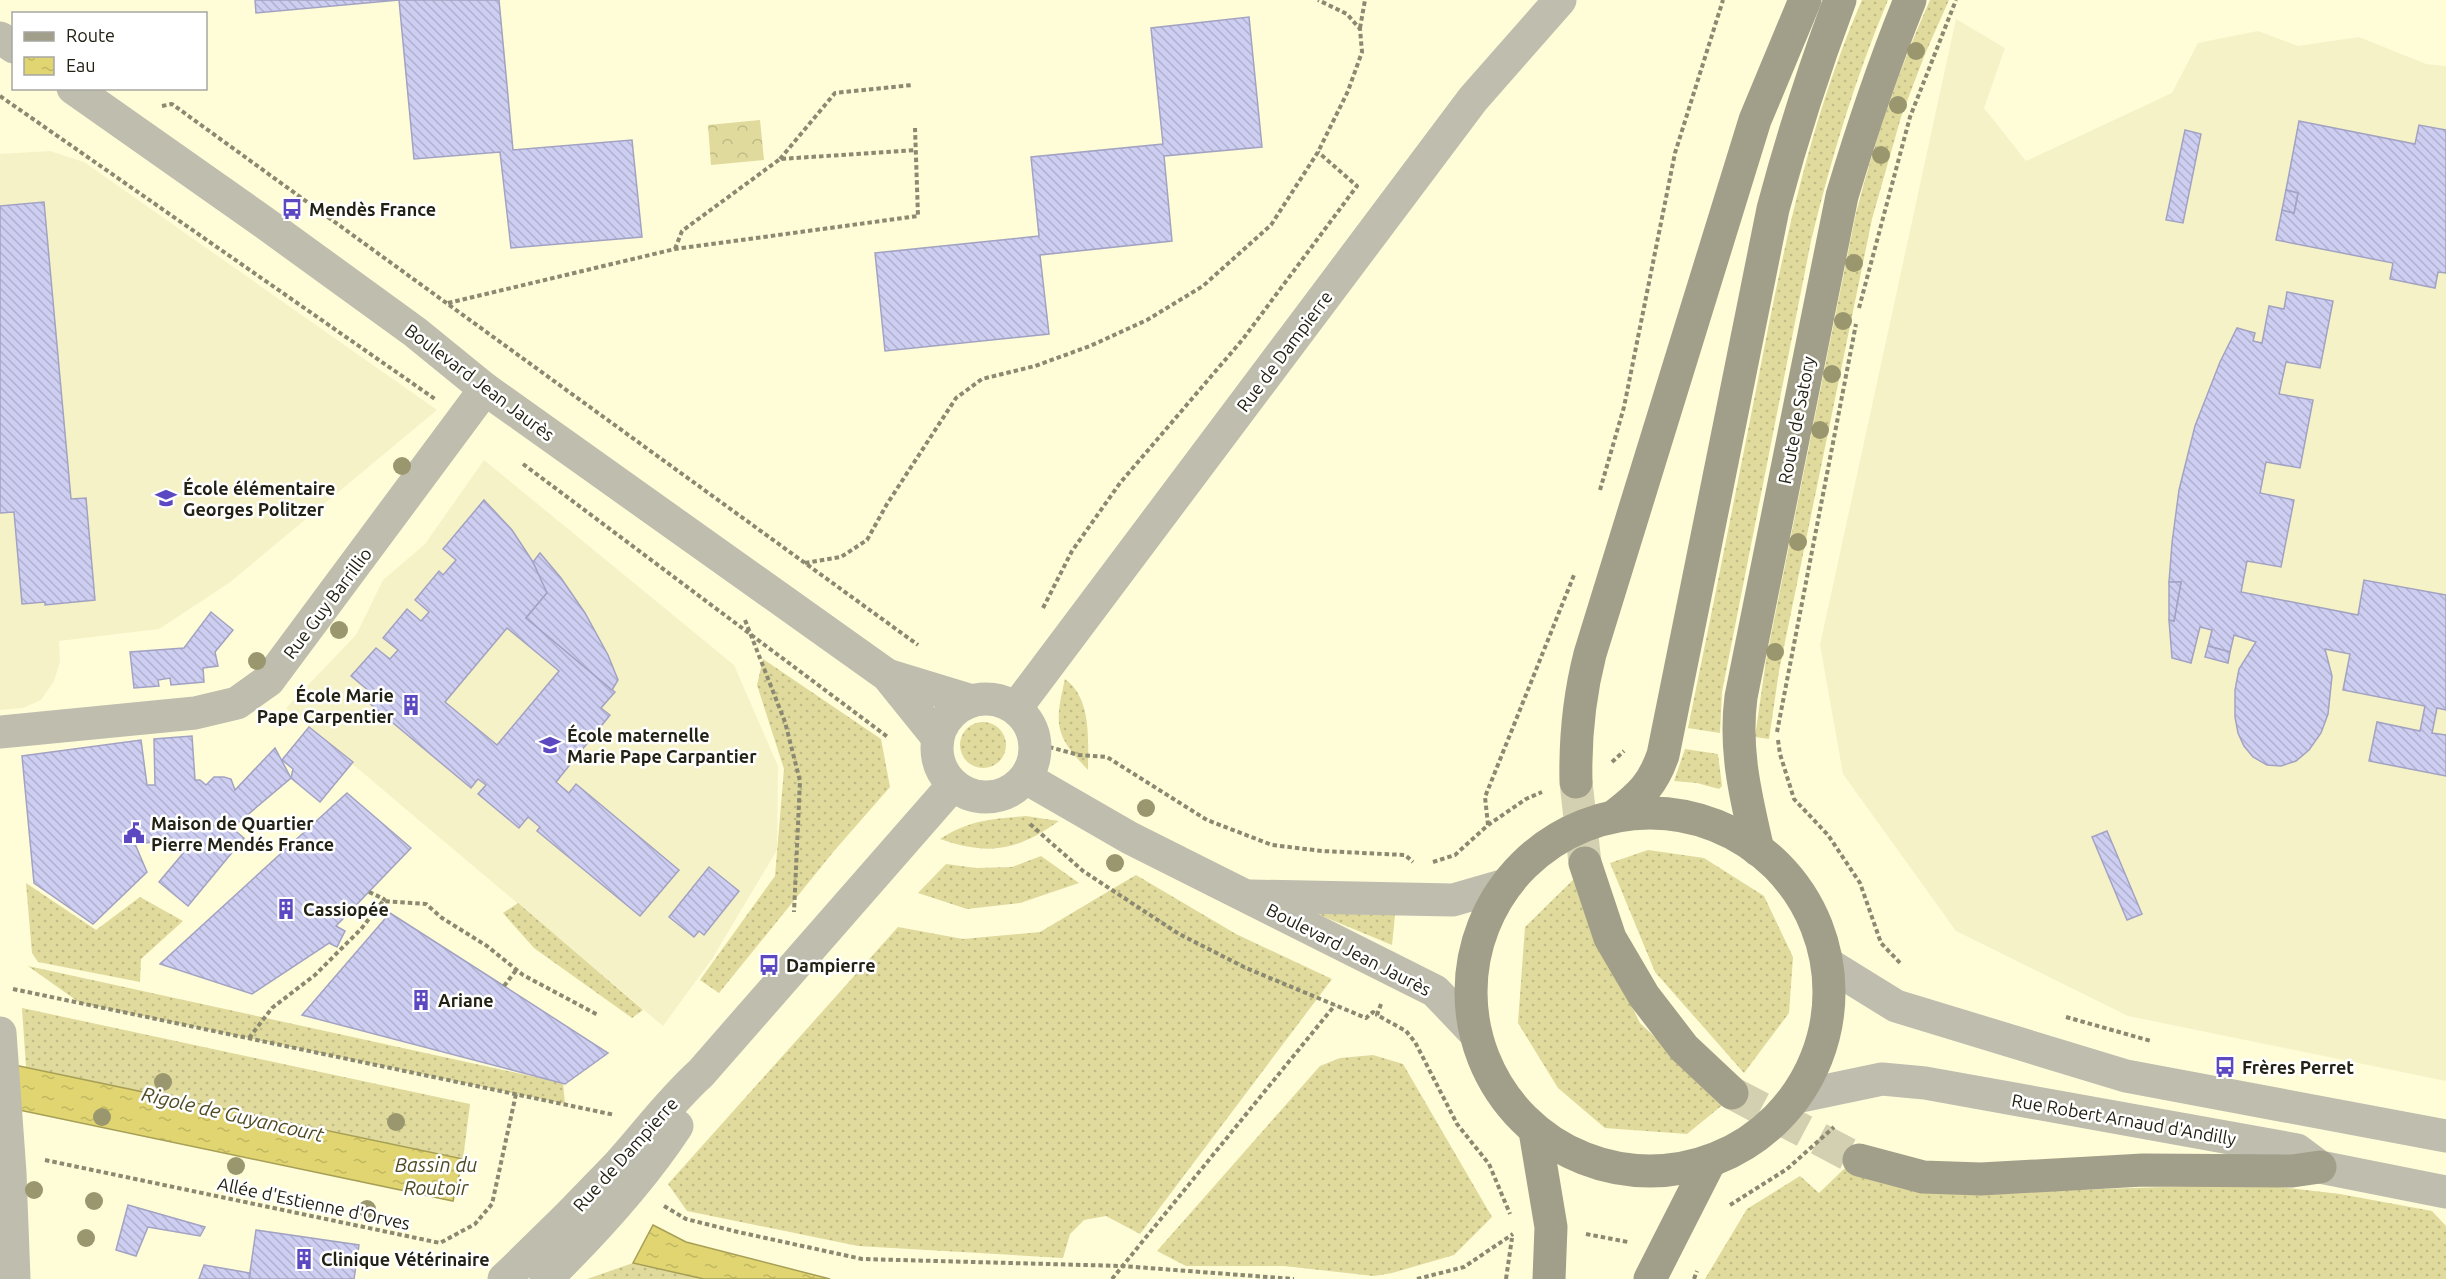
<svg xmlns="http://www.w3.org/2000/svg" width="2446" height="1279" viewBox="0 0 2446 1279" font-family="Ubuntu,sans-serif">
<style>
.built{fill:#f6f2c7}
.grass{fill:url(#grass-dots)}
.park{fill:url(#park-crowns)}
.water{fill:url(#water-ripples);stroke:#a79f55;stroke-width:1.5}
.building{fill:url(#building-back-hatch);stroke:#a2a2c2;stroke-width:1.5;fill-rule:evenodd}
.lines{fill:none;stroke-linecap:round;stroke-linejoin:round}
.secondary-tunnel{stroke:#d3d0b1;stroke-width:33;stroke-dasharray:33 16;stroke-linecap:butt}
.path{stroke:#8b8971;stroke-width:4;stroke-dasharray:4.5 3;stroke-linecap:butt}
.minor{stroke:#bebdae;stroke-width:33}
.tertiary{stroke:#bebdae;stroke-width:33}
.secondary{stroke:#a19f89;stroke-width:33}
.tree{fill:#9a966e}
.labels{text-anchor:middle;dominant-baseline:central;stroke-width:5;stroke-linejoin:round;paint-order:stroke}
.poi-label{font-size:18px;font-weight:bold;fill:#222114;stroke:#fff;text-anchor:start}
.street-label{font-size:18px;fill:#222114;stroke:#fff}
.water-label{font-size:20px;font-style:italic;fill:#4f4a21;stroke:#fff}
</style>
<defs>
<pattern id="grass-dots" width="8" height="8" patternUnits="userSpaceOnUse" patternTransform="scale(1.5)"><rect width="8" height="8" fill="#e0da9d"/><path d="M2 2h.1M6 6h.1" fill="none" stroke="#c0bb86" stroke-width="1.8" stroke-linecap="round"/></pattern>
<pattern id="park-crowns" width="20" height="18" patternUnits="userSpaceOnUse" patternTransform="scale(1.5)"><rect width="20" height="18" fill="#e0da9d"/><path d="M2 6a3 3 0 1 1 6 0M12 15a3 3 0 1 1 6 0" fill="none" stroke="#c0bb86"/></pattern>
<pattern id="water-ripples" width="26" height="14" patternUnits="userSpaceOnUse" patternTransform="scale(1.5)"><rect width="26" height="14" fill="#e0d571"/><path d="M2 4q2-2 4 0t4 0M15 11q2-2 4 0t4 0" fill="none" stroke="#c0b761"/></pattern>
<pattern id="building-back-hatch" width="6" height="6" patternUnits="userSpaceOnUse" patternTransform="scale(1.5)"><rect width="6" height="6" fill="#cdcef1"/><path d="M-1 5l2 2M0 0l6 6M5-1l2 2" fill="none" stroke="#b0b1ce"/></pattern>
</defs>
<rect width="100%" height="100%" fill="#fffcd8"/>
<g class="built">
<path d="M1956 19 2005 48 1984 108 2026 161 2172 93 2198 43 2258 31 2298 46 2359 37 2426 64 2446 66V1081L2128 1016 1956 931 1843 774 1820 645Z"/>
<path d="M50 151 84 162 437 410 229 583 159 629 59 641 60 662 54 681 41 700 23 708 0 710V154Z"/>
<path d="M484 460 734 665 778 766 777 850 712 959 663 1026 286 708 356 635 383 580 425 544Z"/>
</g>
<g class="grass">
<path d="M1862 0H1888C1855 78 1831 159 1811 241L1722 692 1720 733 1688 728C1712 612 1735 496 1758 380 1783 251 1809 121 1862 0Z"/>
<path d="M1930 0H1949L1925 54 1901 117 1872 219 1779 671 1769 739 1755 737 1766 660 1856 213C1875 140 1899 69 1930 0Z"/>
<path d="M763 659 881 739 890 787 834 851 719 993 700 980 775 876 784 769 757 685Z"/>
<path d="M1065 679C1092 698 1088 741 1088 770 1055 735 1054 726 1065 679Z"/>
<circle cx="983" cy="745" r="23"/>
<path d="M1685 749 1718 754 1722 786 1719 789 1697 783 1674 781Z"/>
<path d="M1026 816 1059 821C1016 851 990 856 940 839 969 820 992 819 1026 816Z"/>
<path d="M1648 850 1704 858 1764 896 1793 957 1789 1013 1744 1073 1655 972 1610 863Z"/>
<path d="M1041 856 1079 883 1020 903 967 909 918 893 946 864 976 868 1012 867Z"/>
<path d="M1136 875 1236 934 1332 979 1140 1234 1106 1216 1084 1220 1070 1234 1063 1258 858 1246 687 1211 668 1184 898 927 963 939 1040 932Z"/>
<path d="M1578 875 1595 932 1640 1023 1725 1103 1687 1134 1605 1128 1558 1088 1518 1023 1525 927Z"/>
<path d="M26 883 96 930 140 897 183 921 141 959 140 982 38 962 32 953Z"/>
<path d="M518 903 643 1010 632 1018 534 948 503 913Z"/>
<path d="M1315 913 1395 915 1392 945Z"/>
<path d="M28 966 563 1083 565 1104 80 1003Z"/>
<path d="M22 1008 470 1104 463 1159 26 1067Z"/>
<path d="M1373 1055 1403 1064 1492 1217 1454 1255 1392 1273 1374 1276 1284 1266H1186L1157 1251 1320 1066 1340 1058Z"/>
<path d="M1844 1169 1943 1189 2042 1191 2253 1184 2340 1194 2432 1211 2446 1226V1279H1705L1747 1209 1800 1176 1819 1193Z"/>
<path d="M633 1263 711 1279H587Z"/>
</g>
<path class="park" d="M760 120 764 160 711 165 708 125Z"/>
<g class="water">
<path d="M0 1062 463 1159 453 1201 0 1106Z"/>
<path d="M653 1225 686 1242 830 1279H704L633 1263Z"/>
</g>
<g class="building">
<path d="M255 0H499L513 150 632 140 642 237 511 248 500 152 414 159 399 0 256 13Z"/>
<path d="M1249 17 1262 147 1164 156 1172 241 1040 255 1049 334 885 351 875 253 1039 236 1031 157 1163 144 1151 28Z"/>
<path d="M2299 121 2415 144 2419 125 2446 130V273L2438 272 2435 288 2390 279 2393 263 2276 240 2282 210 2294 213 2298 193 2286 190Z"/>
<path d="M2185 130 2201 134 2183 223 2166 220Z"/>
<path d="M2286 190 2298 193 2294 213 2282 210Z"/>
<path d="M44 202 71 499 86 498 95 600 45 605V602L22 604 14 512 0 513V206Z"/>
<path d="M2287 292 2333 301 2320 368 2286 362 2279 394 2313 400 2300 468 2266 462 2260 493 2294 500 2281 567 2247 561 2241 592 2358 615 2364 580 2446 595V710L2437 708 2432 733 2446 735V776L2369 761 2377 722 2420 731 2425 706 2343 690 2350 654 2325 649 2332 676 2328 714 2321 733 2309 750 2296 761 2281 766 2267 765 2253 757 2244 746 2238 733 2235 717V690L2239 669 2256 642 2234 635 2230 652 2208 646 2212 630 2200 627 2191 663 2172 658 2169 620 2174 621 2181 582H2169L2172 543 2179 490 2195 426 2220 362 2237 328 2255 333 2253 341 2262 343 2269 306 2284 309Z"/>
<path d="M484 500 512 530 533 562 545 584 547 593 526 618 615 692 601 708 610 715 556 782 569 793 576 784 679 870 640 916 537 831 540 827 528 817 519 828 478 794 486 785 478 779 471 788 369 703 375 696 351 676 376 648 390 659 398 650 383 638 407 609 421 621 429 612 415 600 439 571 443 575 456 560 443 549ZM507 628 559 671 497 745 445 702Z"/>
<path d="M540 553 561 578 585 613 608 655 618 680 612 690 526 618 547 593 533 562Z"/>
<path d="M2169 582H2181L2174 621 2169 620Z"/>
<path d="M211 612 233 630 215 652 218 666 203 668 204 682 171 685 170 678 158 680 159 686 134 688 130 652 184 648Z"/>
<path d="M2208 646 2230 652 2228 663 2205 657Z"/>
<path d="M309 727 353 762 320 802 291 778 293 769 282 760Z"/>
<path d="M192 736 195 780H200L206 785 214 777H224L231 779 235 790 275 748 291 778 232 828 244 838 188 906 159 882 185 851 173 840 135 844 147 872 93 924 34 883 22 756 141 740 147 785H155L154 739Z"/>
<path d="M347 793 411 848 336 926 345 931 337 947 329 943 252 994 160 964Z"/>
<path d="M2107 831 2142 914 2127 920 2092 837Z"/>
<path d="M709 867 739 891 704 935 699 931 694 937 669 917Z"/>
<path d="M390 913 504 986 608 1053 565 1084 302 1015Z"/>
<path d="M128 1205 205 1227 200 1236 148 1227 136 1256 116 1250Z"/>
<path d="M256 1230 359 1245 354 1279H249Z"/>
<path d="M204 1265 250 1273 249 1279H199Z"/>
</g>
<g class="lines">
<g class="secondary-tunnel">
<path d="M1576 782 1585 863"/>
<path d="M1732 1093 1859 1160"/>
</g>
<g class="path">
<path d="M1360 28 1365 0"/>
<path d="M0 96 435 399"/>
<path d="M162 106 172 104 918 645"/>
<path d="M780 159 835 93 912 85"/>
<path d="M675 249 682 231 780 159 916 150"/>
<path d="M448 303 675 249 918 216 915 128"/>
<path d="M1859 308 1910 117 1956 0"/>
<path d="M523 464 889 738"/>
<path d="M1600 490 1624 407 1675 153 1723 0"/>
<path d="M805 563 841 557 867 540 887 504 956 398 982 379 1035 366 1090 346 1147 320 1203 286 1271 225 1318 152 1348 91 1362 52 1360 29 1347 14 1318 0"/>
<path d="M1043 608 1072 551 1120 483 1243 339 1357 186 1318 152"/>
<path d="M745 620 785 722 800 781 794 912"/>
<path d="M1777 732 1856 324"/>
<path d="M1778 740 1780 754 1794 799 1828 835 1860 883 1881 943 1902 965"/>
<path d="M1049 747 1079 755 1107 757 1207 820 1272 845 1322 851 1405 855 1413 862"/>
<path d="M1612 762 1624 751"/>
<path d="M1030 824 1083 871 1179 934 1246 968 1366 1018 1373 1012 1377 1015"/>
<path d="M1488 825 1485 797 1574 575"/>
<path d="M1433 862 1455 855 1488 825 1526 799 1542 792"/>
<path d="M369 892 384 899 383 901"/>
<path d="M504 986 517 969"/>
<path d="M13 989 615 1115"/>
<path d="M1381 1004 1377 1015 1406 1031 1415 1042 1457 1124 1489 1164 1510 1214"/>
<path d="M2066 1017 2151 1041"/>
<path d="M249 1038 272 1008 315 975 361 929 383 901 426 904 442 918 487 946 523 975 598 1015"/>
<path d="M45 1160 440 1243 475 1224 492 1204 516 1094"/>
<path d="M1730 1205 1787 1169 1834 1127"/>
<path d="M664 1206 686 1219 738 1232 862 1259 1122 1266 1294 1279"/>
<path d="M1586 1234 1628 1242"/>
<path d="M1112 1279 1335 1005"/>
<path d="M1417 1279 1464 1267 1513 1234"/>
<path d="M1506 1279 1512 1238"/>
<path d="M1694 1279 1697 1271"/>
</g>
<g class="minor">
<path d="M1016 708 1473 99 1560 0"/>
<path d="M0 732 195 713 237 703 269 680 485 389"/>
<path d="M0 1033 10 1173 14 1279"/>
</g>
<g class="tertiary">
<path d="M0 38 14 47"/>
<path d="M73 88 262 221 415 332 485 389 887 675 937 737"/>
<path d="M887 675 969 700"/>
<circle cx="986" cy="748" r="49"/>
<path d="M1026 778 1130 838 1435 991 1476 1034"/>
<path d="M1251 896 1453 900 1505 885"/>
<path d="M1828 964 1896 1006 2126 1076 2446 1136"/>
<path d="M1796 1097 1882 1079 1925 1083 2297 1150 2320 1167 2446 1192"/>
<path d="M504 1279C543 1242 581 1204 618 1165 646 1134 670 1101 701 1073L953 785"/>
<path d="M546 1279C593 1233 641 1181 677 1126"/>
</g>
<g class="secondary">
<path d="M1576 782C1575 738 1579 697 1590 654L1755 120 1805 0"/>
<circle cx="1650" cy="992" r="179"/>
<path d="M1617 814C1641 795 1653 784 1663 755L1773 209C1792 138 1814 69 1840 0"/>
<path d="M1758 850C1746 798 1734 750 1741 697L1842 196C1862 129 1884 64 1910 0"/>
<path d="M1585 863 1610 938 1644 996 1684 1048 1732 1093"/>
<path d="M1535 1131 1551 1227 1549 1279"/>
<path d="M1859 1160 1923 1177 1981 1179 2143 1170 2292 1171 2320 1167"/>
<path d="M1650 1279 1710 1161"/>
</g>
</g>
<g class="tree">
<circle cx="1916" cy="51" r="9"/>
<circle cx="1898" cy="105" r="9"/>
<circle cx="1881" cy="155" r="9"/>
<circle cx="1854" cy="263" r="9"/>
<circle cx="1843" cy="321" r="9"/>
<circle cx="1832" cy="374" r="9"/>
<circle cx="1820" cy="430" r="9"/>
<circle cx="402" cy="466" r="9"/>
<circle cx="1798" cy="542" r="9"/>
<circle cx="339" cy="630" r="9"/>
<circle cx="1775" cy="652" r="9"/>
<circle cx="257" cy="661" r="9"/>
<circle cx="1146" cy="808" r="9"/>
<circle cx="1115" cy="863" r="9"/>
<circle cx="163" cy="1082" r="9"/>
<circle cx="102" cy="1117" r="9"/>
<circle cx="396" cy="1122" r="9"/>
<circle cx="236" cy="1166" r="9"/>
<circle cx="34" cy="1190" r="9"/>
<circle cx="94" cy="1201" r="9"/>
<circle cx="367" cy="1209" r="9"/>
<circle cx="86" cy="1238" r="9"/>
</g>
<defs>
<symbol id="bus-bare" viewBox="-9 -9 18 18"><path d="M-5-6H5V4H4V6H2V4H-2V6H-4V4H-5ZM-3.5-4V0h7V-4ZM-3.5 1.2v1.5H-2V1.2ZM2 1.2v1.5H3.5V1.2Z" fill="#5c49c1" stroke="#fff" stroke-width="2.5" paint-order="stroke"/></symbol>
<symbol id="school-bare" viewBox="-9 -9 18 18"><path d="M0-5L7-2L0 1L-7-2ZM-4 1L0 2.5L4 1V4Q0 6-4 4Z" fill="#5c49c1" stroke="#fff" stroke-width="2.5" paint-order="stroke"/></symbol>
<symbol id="building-bare" viewBox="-9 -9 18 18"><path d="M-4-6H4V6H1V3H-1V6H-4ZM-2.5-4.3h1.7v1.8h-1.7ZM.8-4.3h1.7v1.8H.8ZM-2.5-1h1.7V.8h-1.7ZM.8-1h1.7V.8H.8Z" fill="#5c49c1" stroke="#fff" stroke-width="2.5" paint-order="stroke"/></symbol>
<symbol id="civic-bare" viewBox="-9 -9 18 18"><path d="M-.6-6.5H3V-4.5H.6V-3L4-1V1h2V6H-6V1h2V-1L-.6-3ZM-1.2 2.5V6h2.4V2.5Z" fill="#5c49c1" stroke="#fff" stroke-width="2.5" paint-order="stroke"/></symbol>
</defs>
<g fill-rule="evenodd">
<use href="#bus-bare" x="277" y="194" width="30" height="30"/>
<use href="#school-bare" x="151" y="483" width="30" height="30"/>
<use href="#building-bare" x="396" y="690" width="30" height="30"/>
<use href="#school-bare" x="535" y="730" width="30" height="30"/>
<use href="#civic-bare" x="119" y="818" width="30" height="30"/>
<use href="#building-bare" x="271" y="894" width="30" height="30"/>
<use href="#bus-bare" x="754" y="950" width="30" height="30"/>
<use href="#building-bare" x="406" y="985" width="30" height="30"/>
<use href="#bus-bare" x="2210" y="1052" width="30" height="30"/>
<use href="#building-bare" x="289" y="1244" width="30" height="30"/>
</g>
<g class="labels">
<g class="poi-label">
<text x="309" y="209">Mendès France</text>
<text x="183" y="488">École élémentaire<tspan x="183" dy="21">Georges Politzer</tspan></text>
<text x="394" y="695" text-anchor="end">École Marie<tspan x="394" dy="21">Pape Carpentier</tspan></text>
<text x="567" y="735">École maternelle<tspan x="567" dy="21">Marie Pape Carpantier</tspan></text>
<text x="151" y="823">Maison de Quartier<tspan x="151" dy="21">Pierre Mendés France</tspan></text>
<text x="303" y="909">Cassiopée</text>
<text x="786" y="965">Dampierre</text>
<text x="438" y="1000">Ariane</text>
<text x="2242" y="1067">Frères Perret</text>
<text x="321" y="1259">Clinique Vétérinaire</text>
</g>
<g class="street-label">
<text transform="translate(1284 351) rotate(-53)">Rue de Dampierre</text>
<text transform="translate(480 382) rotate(37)">Boulevard Jean Jaurès</text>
<text transform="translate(1796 420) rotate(-79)">Route de Satory</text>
<text transform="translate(327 603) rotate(-53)">Rue Guy Barrillio</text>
<text transform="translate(1349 949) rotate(27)">Boulevard Jean Jaurès</text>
<text transform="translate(2124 1119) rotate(10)">Rue Robert Arnaud d'Andilly</text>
<text transform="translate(625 1154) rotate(-48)">Rue de Dampierre</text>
<text transform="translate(314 1203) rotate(12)">Allée d'Estienne d'Orves</text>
</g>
<g class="water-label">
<text transform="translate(233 1114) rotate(13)">Rigole de Guyancourt</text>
<text x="436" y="1164">Bassin du<tspan x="436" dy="23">Routoir</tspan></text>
</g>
</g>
<rect x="12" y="12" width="195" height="78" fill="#ffffff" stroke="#a7a6a1" stroke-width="1.5"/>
<rect x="24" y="32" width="30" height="9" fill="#a19f89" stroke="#a7a6a1" stroke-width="1.5"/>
<text x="66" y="42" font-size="18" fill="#222114">Route</text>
<rect x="24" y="57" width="30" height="18" fill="url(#water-ripples)" stroke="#a7a6a1" stroke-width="1.5"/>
<text x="66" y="72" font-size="18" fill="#222114">Eau</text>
</svg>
